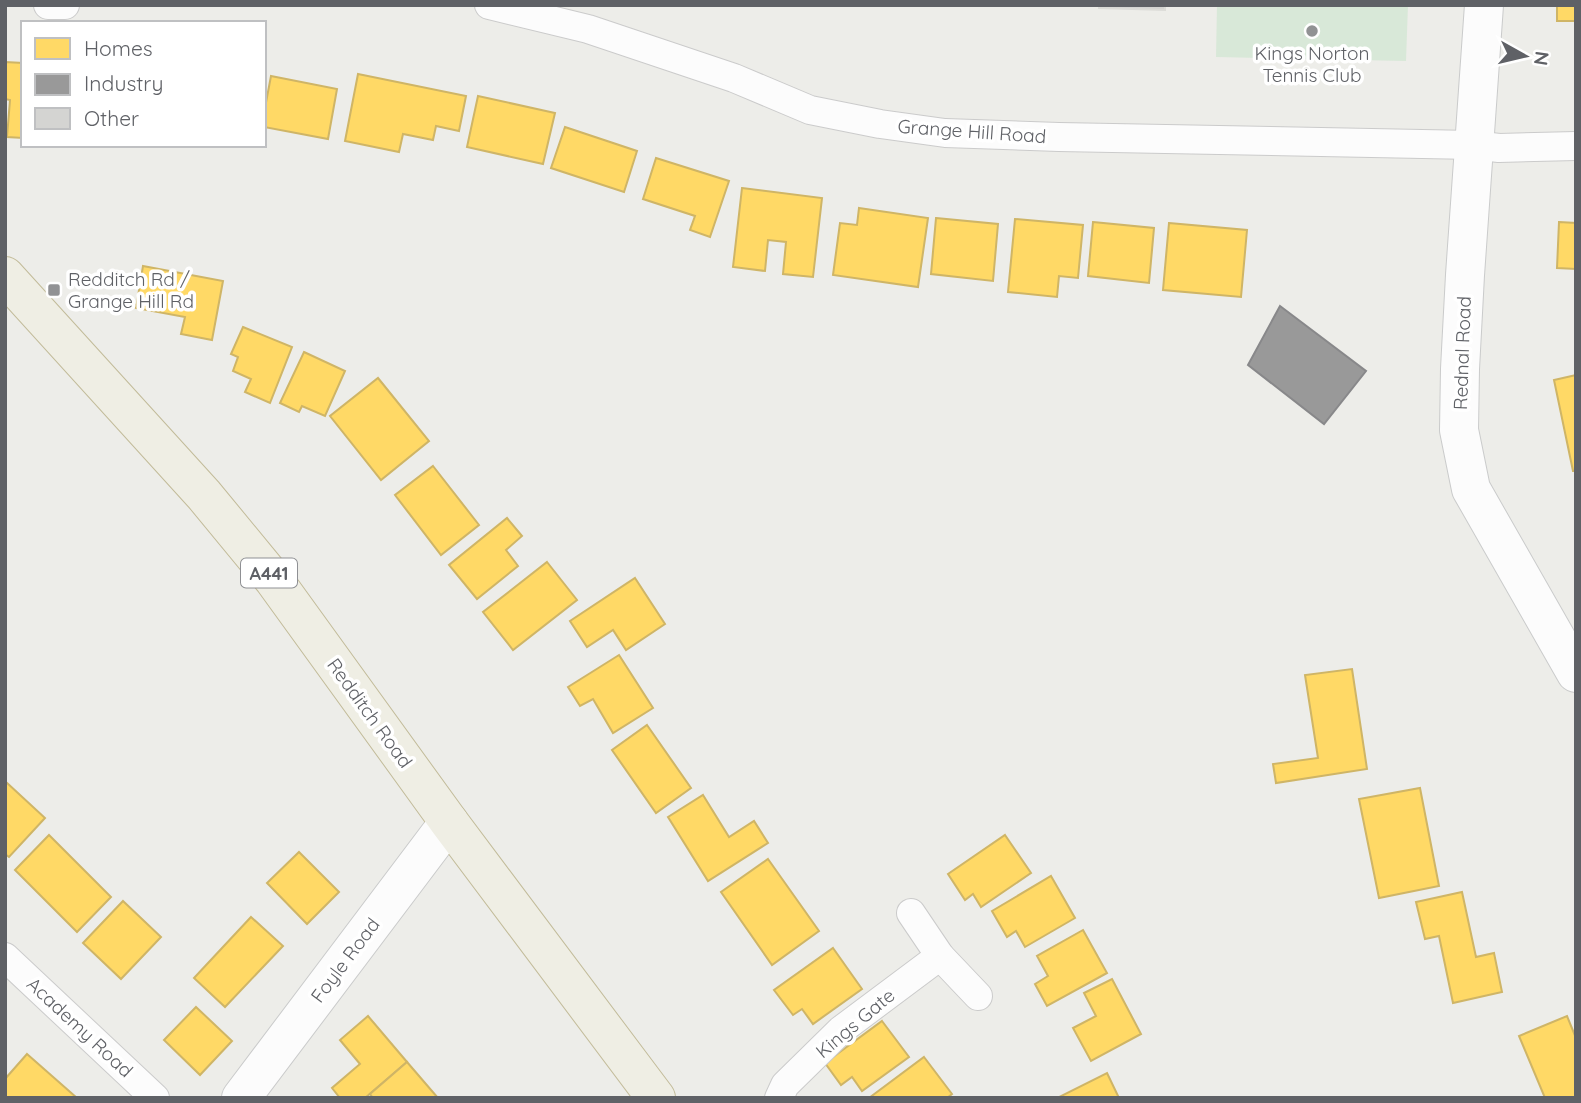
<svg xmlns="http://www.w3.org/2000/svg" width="1581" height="1103" viewBox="0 0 1581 1103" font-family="Quicksand,sans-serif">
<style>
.green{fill:#d8e8d8}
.homes{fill:#ffd966;stroke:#cfb566;stroke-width:2}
.industry{fill:#999;stroke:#88888a;stroke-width:2}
.building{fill:#d4d4d2;stroke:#dcdcd8;stroke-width:2}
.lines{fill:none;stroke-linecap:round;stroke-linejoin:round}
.street-casing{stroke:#cbcbcb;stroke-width:30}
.secondary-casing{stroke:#cacbcb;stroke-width:40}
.highway-casing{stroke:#c2bb99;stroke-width:40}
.street{stroke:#fcfcfc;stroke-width:28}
.secondary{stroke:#fcfcfc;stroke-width:38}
.highway{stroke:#efeee4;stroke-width:38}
.poi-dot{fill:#919294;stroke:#fff;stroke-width:2.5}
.labels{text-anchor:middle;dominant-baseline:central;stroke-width:7;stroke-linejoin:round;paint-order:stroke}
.shield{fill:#fff;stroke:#8f9094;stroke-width:2}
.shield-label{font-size:18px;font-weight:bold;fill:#5f6166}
.poi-label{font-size:19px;fill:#5f6166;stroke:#fff}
.street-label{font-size:19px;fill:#5f6166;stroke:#fff}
</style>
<rect width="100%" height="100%" fill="#edede9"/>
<path class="green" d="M1217 5H1408L1406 61 1216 57Z"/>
<g class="homes">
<rect x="1557" y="5" width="19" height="16"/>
<path d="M5 62 23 63V138L7 137 10 100 5 99Z"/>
<path d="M358 74 466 96 459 131 436 126 433 140 403 134 399 152 345 141Z"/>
<path d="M271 76 337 89 328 139 264 127V113Z"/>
<path d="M478 96 555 113 543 164 467 147Z"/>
<path d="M565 127 637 151 624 192 551 168Z"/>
<path d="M656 158 729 181 710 237 690 230 695 216 643 199Z"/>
<path d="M742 188 822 198 813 277 783 274 786 242 768 240 765 271 733 267Z"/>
<path d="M859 208 928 218 918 287 833 275 840 223 857 225Z"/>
<path d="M936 218 998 224 993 281 931 274Z"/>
<path d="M1015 219 1083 225 1078 278 1059 276 1057 297 1008 292Z"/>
<path d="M1093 222 1154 228 1149 283 1088 276Z"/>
<path d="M1559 222 1576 223V269L1557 268Z"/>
<path d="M1169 223 1247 230 1241 297 1163 290Z"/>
<path d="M143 266 223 281 212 340 181 334 185 317 136 308Z"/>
<path d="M243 327 292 347 270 403 245 392 251 379 233 371 238 357 231 354Z"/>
<path d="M304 352 345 371 325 416 302 406 299 412 280 403Z"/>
<path d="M1576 375V471H1573L1554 380Z"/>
<path d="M378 378 429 441 381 480 330 416Z"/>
<path d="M433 466 479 525 441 555 395 495Z"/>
<path d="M507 518 522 536 506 550 518 566 477 599 449 565Z"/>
<path d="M547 562 577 600 513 650 483 612Z"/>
<path d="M635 578 665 624 626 650 613 630 587 647 570 621Z"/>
<path d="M619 655 653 708 613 733 593 699 580 706 568 687Z"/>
<path d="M1352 669 1367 769 1276 783 1273 764 1318 758 1305 675Z"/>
<path d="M647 725 691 788 656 813 612 750Z"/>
<path d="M6 782 45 818 9 857 5 854Z"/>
<path d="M1420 788 1439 886 1379 898 1359 799Z"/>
<path d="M703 795 729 837 754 821 768 843 708 881 668 817Z"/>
<path d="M49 835 111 897 77 932 15 870Z"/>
<path d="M1005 835 1031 873 981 907 973 894 965 900 948 874Z"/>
<path d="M299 852 339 892 307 924 267 883Z"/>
<path d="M768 859 819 931 772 965 721 892Z"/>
<path d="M1051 876 1075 918 1025 947 1016 931 1007 937 992 911Z"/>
<path d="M1462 892 1476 957 1494 953 1502 992 1453 1003 1439 936 1425 939 1416 902Z"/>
<path d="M123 901 161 937 121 979 83 943Z"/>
<path d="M251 917 283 946 225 1007 194 978Z"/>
<path d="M1083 930 1107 973 1047 1006 1035 984 1048 976 1037 956Z"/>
<path d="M833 948 862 989 813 1024 802 1009 793 1015 774 990Z"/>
<path d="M1112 979 1141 1034 1091 1061 1073 1028 1096 1016 1084 993Z"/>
<path d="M196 1007 232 1041 200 1075 164 1040Z"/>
<path d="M368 1016 407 1062 365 1098H340L332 1088 360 1064 340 1040Z"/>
<path d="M1567 1016 1576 1038V1098H1545L1519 1036Z"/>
<path d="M882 1021 909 1057 862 1091 852 1077 841 1085 825 1063Z"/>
<path d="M27 1054 77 1098H5V1079Z"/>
<path d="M924 1057 952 1094 947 1098H869Z"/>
<path d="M407 1062 438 1098H373L370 1094Z"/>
<path d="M1107 1073 1119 1098H1059V1097Z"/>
</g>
<path class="industry" d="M1280 306 1366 371 1324 424 1248 365Z"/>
<path class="building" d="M1099 5H1165V10L1099 8Z"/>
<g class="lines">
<defs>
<g id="street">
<path d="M48 5H65"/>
<path d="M489 5 588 29 734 78 810 110 880 124 945 133 1059 137 1473 145 1499 148 1576 146"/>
<path d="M911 913 940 956 978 996"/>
<path d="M5 957 155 1098"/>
<path d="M779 1098 785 1085 841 1030 940 956"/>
</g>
<g id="secondary">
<path d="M1484 5 1465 275 1460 369 1459 430 1471 489 1576 673"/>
<path d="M241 1098 449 822"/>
</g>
<path id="highway" d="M5 276 204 495 274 580 449 822 656 1098"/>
</defs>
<use href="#street" class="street-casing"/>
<use href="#secondary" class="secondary-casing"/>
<use href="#highway" class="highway-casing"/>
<use href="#street" class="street"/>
<use href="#secondary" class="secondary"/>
<use href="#highway" class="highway"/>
</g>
<g class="poi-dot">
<circle cx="1312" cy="31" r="7"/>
<rect x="47" y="283" width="14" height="14" rx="3.5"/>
</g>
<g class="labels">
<rect class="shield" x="241" y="558.5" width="56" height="29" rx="5"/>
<g class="shield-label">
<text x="269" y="573">A441</text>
</g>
<g class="poi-label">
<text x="1312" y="53">Kings Norton<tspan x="1312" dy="22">Tennis Club</tspan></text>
<text x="68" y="279" text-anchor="start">Redditch Rd /<tspan x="68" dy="22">Grange Hill Rd</tspan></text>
</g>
<g class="street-label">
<text transform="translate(972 131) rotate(4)">Grange Hill Road</text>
<text transform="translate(1462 353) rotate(-88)">Rednal Road</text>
<text transform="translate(370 713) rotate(54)">Redditch Road</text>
<text transform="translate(345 960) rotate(-53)">Foyle Road</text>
<text transform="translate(855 1023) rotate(-40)">Kings Gate</text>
<text transform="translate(80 1027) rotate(43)">Academy Road</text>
</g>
</g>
<rect width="1581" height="1103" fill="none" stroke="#5f6166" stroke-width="14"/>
<rect x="21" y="21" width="245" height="126" fill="#ffffff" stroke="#bfc0c2" stroke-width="2"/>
<rect x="35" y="38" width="35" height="21" fill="#ffd966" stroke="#bfc0c2" stroke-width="2"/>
<text x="84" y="56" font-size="21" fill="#5f6166">Homes</text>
<rect x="35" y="74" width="35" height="21" fill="#999999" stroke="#bfc0c2" stroke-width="2"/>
<text x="84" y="91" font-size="21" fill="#5f6166">Industry</text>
<rect x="35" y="108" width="35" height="21" fill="#d4d4d2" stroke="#bfc0c2" stroke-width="2"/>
<text x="84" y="126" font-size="21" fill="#5f6166">Other</text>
<g transform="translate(1525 56) rotate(98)" stroke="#ffffff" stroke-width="5" paint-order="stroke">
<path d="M0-5L12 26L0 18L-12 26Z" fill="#5f6166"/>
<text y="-10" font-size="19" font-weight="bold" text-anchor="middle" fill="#5f6166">N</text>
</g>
</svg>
